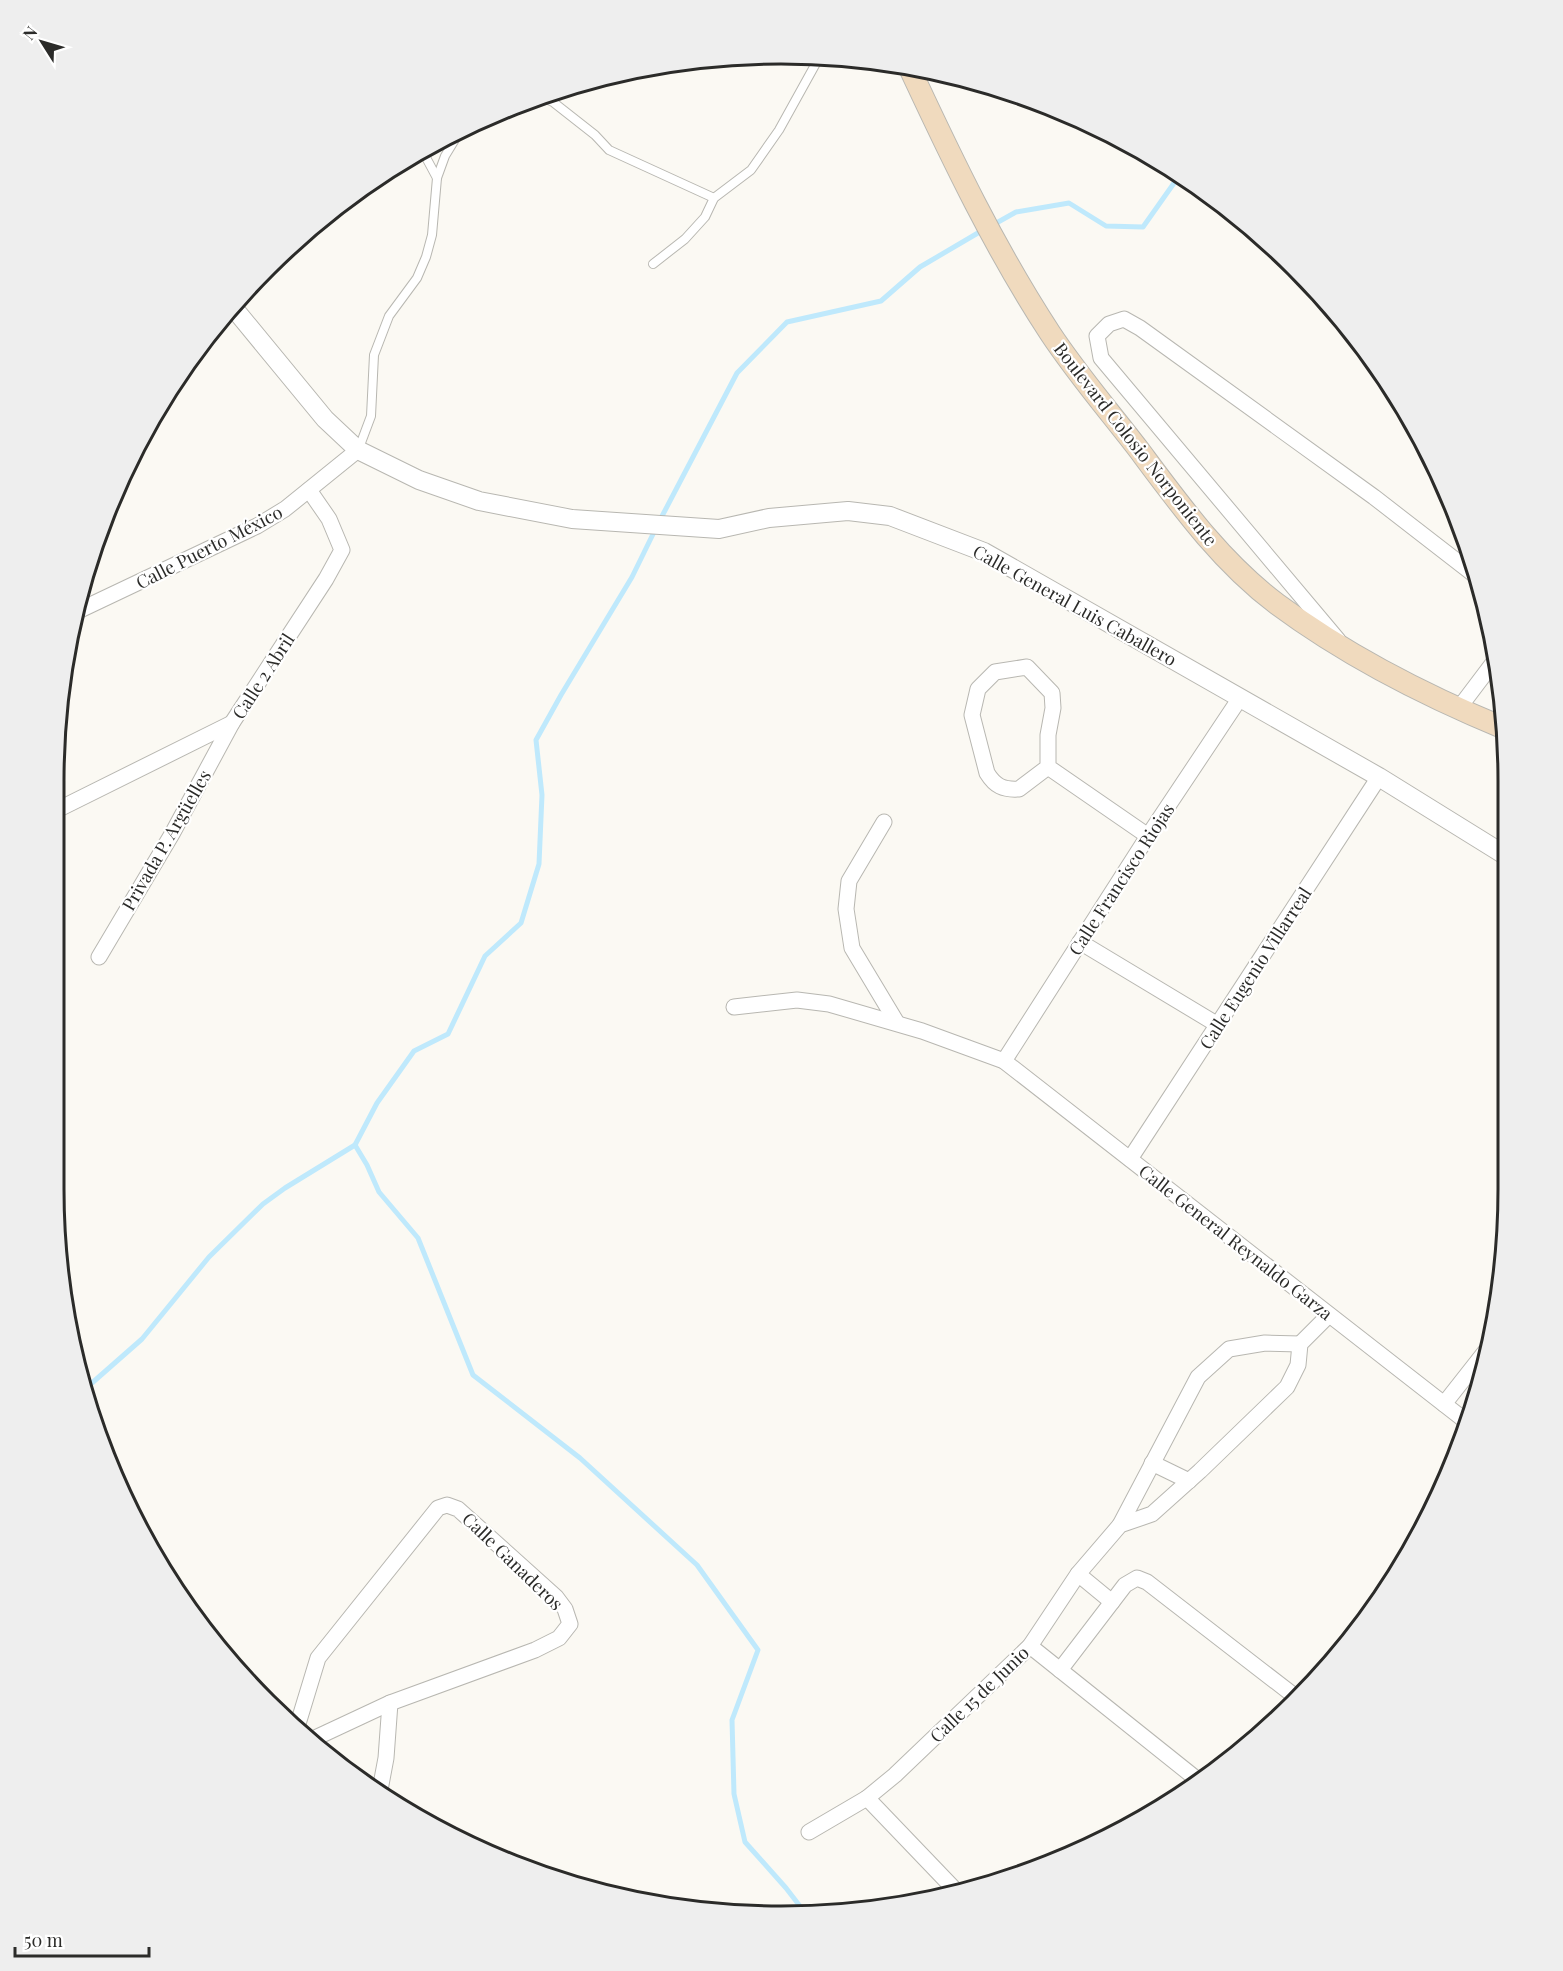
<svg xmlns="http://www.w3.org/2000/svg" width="1563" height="1971" viewBox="0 0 1563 1971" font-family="'Playfair Display',serif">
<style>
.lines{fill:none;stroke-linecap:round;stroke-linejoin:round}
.stream{stroke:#bfe9fc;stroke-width:5}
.service-casing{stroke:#b8b7b1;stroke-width:10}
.minor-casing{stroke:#b8b7b1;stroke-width:17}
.tertiary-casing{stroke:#b8b7b1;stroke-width:20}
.secondary-casing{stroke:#b8b7b1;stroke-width:23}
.service{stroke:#fff;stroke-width:8}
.minor{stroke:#fff;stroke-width:15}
.tertiary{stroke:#fff;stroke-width:18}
.secondary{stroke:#f0dabe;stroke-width:21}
.labels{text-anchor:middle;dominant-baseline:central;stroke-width:4.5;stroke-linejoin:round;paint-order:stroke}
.street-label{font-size:18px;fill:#2b2b29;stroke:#fff}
.rim{fill:none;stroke:#2b2b29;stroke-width:3}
</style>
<rect width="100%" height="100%" fill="#fbf9f3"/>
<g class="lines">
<g class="stream">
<path d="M991 226 1016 212 1069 203 1106 226 1143 227 1179 176"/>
<path d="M660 520 737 373 787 322 881 301 920 267 983 230"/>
<path d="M656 528 632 577 561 695 536 740 542 795 539 864 521 923 485 956 448 1034 414 1051 377 1103 355 1145 367 1165 379 1192 418 1238 473 1375 580 1458 697 1565 758 1650 732 1720 734 1794 745 1842 786 1888 806 1914"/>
<path d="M84 1390 142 1339 209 1257 263 1204 285 1188 355 1145"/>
</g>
<defs>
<g id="service">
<path d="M539 96 553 102 595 135 609 150 714 198"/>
<path d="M437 178 445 156 459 133"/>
<path d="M653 264 685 239 705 217 714 198 751 170 779 130 820 56"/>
<path d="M359 448 371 416 374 355 389 316 417 278 426 257 432 235 437 178 422 150"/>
</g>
<g id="minor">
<path d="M80 610 257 526 285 509 358 450"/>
<path d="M1338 640 1101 358 1097 336 1109 324 1124 319 1140 328 1374 497 1476 576"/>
<path d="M1459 708 1493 663"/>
<path d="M1048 767 1019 789C1003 790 995 786 987 773L972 715 978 689 995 672 1027 667 1052 693 1053 708 1048 735V767L1148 836"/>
<path d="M55 811 232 723"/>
<path d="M884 822 849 881 846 909 852 948 897 1023"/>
<path d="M1080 942 1218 1025"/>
<path d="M99 957 172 834 232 723 326 579 342 550 329 519 309 490"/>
<path d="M734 1007 797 1000 829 1004 922 1031 1004 1061 1467 1422"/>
<path d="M1004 1061 1148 836 1240 698"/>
<path d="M1130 1159 1379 777"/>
<path d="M1444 1404 1492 1343"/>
<path d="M1152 1463 1189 1481"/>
<path d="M1120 1525 1198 1377 1229 1349 1265 1343 1300 1344"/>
<path d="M1078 1574 1112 1602"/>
<path d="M1030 1646 1199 1781"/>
<path d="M1060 1670 1125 1585 1137 1578 1147 1582 1297 1698"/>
<path d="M297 1727 318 1658 438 1508 447 1505 458 1509 556 1597 565 1609 570 1624 559 1638 535 1650 390 1703 313 1739"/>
<path d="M380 1790 386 1758 390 1703"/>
<path d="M867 1798 959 1894"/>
<path d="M809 1832 867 1798 895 1775 1030 1646 1078 1574 1120 1525 1152 1514 1200 1471 1287 1387 1298 1365 1300 1344 1329 1315"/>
</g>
<path id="tertiary" d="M232 306 325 419 358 450 419 480 479 501 572 519 719 529 769 518 848 511 890 516 984 552 1379 777 1508 857"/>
<path id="secondary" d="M910 69C952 159 995 249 1050 333 1077 374 1109 411 1139 450 1180 505 1221 562 1277 604 1347 656 1426 696 1506 729"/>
</defs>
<use href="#service" class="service-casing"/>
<use href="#minor" class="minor-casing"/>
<use href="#tertiary" class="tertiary-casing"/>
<use href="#secondary" class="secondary-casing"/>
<use href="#service" class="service"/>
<use href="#minor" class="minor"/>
<use href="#tertiary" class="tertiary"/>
<use href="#secondary" class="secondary"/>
</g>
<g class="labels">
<g class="street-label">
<text transform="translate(1136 444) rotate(52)">Boulevard Colosio Norponiente</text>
<text transform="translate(209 547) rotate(-27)">Calle Puerto México</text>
<text transform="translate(1075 605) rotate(29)">Calle General Luis Caballero</text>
<text transform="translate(263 676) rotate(-57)">Calle 2 Abril</text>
<text transform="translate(166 840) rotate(-60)">Privada P. Argüelles</text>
<text transform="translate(1121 879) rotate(-57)">Calle Francisco Riojas</text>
<text transform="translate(1255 968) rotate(-57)">Calle Eugenio Villarreal</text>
<text transform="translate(1236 1242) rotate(38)">Calle General Reynaldo Garza</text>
<text transform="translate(513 1561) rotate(44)">Calle Ganaderos</text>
<text transform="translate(979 1694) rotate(-44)">Calle 15 de Junio</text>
</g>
</g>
<path d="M0 0H1563V1971H0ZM781 64H781A717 717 0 0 1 1498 781V1189A717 717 0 0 1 781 1906H781A717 717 0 0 1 64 1189V781A717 717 0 0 1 781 64Z" fill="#eee" fill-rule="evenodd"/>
<path class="rim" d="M781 64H781A717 717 0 0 1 1498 781V1189A717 717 0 0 1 781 1906H781A717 717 0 0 1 64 1189V781A717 717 0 0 1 781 64Z"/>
<g transform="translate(42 42) rotate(307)" stroke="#ffffff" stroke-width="4.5" paint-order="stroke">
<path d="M0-4.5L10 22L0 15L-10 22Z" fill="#2b2b29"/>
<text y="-9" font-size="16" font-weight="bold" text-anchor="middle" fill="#2b2b29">N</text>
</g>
<path d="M15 1947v9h134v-9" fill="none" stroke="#2b2b29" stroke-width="3"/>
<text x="24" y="1947" font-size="18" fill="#2b2b29" stroke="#ffffff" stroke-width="4.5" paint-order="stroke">50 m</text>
</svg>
